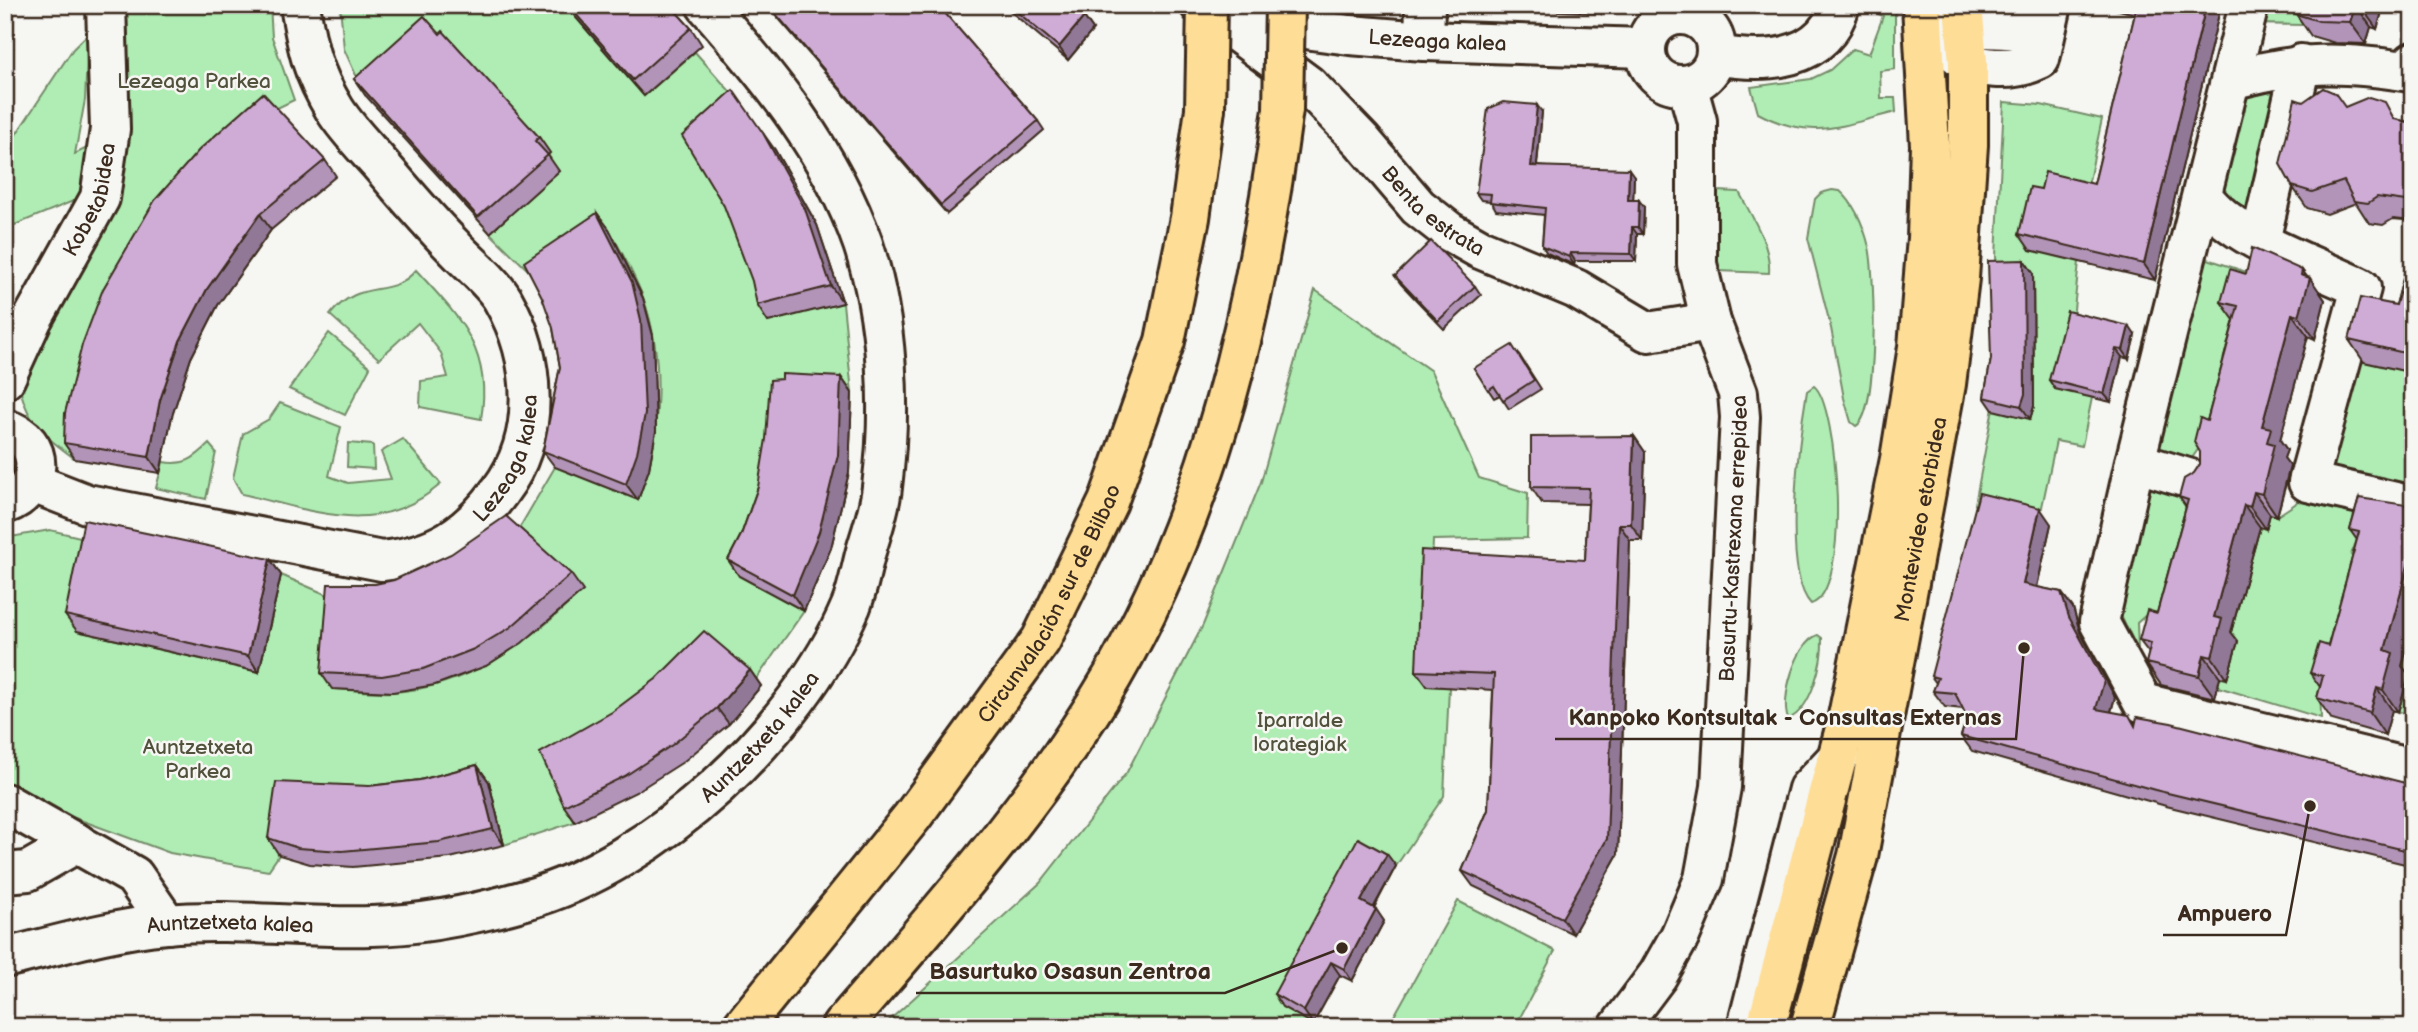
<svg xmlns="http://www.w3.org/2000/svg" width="2418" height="1032" viewBox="0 0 2418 1032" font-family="'Balsamiq Sans',sans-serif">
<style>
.green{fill:#afedb4;stroke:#758c69;stroke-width:2}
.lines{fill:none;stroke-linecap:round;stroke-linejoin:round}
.minor-casing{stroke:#3b2a1e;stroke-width:44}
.major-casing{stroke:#3b2a1e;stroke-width:44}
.highway-casing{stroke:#3b2a1e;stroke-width:44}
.minor{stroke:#f6f6f2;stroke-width:38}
.major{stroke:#fedd96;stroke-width:38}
.highway{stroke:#fedd96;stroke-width:38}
.highway-bridge-casing{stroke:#3b2a1e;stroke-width:44;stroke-linecap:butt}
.highway-bridge{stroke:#fedd96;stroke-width:38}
.wall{fill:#b294b8;stroke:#3b2a1e;stroke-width:2}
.shaded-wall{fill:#917896;stroke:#3b2a1e;stroke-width:2}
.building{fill:#cfacd6;stroke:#3b2a1e;stroke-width:2}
.labels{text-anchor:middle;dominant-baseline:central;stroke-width:5;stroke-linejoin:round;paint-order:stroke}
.street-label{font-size:21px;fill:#3b2a1e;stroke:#f6f6f2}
.park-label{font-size:21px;fill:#52513c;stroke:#f6f6f2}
.leader{fill:none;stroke:#3b2a1e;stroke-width:2.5}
.callout-dot{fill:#3b2a1e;stroke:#f6f6f2;stroke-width:2.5}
.callout-label{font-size:23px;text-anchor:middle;font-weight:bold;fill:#3b2a1e;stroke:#f6f6f2;stroke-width:5;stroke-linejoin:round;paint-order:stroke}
</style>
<rect width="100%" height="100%" fill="#f6f6f2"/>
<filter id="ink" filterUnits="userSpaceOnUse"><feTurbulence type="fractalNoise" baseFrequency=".0143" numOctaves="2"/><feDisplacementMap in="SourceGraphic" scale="14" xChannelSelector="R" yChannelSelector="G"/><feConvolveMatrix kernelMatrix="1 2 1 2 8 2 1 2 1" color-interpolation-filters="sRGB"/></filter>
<g filter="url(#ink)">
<g class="green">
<path d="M114 5H270L272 37 294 100 275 109 77 430 75 459C40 432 28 425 18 381L95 192 5 229V151L73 49 88 34 85 100 75 154 119 132Z"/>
<path d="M340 5H565L644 96 695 52 744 107 735 223 768 321 843 303 852 393 794 390 739 576 804 611 755 681 552 770 575 822 504 845 489 782 288 798 279 855 268 871 170 853 64 814 5 783V538L50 530 80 537 96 536 77 631 259 672 281 575 339 600 334 689C354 690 374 693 393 692 468 688 531 641 582 591L517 532 555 467 638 500C660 437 666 361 643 297 634 274 621 251 609 229L536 278 490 233 559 171 546 157 550 153 435 32 365 95 344 49Z"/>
<path d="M1868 5H1895V69L1880 71 1881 98H1895L1896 112C1842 125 1812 142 1758 113L1751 87 1811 79 1830 70 1853 49 1869 54 1883 16 1867 9Z"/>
<path d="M2258 5H2299L2305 11 2302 25 2254 24Z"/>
<path d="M2289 75 2254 221 2215 189 2238 94Z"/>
<path d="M2004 102 2041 105 2102 119 2086 195 2073 319 2092 398 2082 446 2056 441 2039 521 1975 504 2000 371 1996 256Z"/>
<path d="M1832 190 1840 191C1856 205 1864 227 1869 247 1875 274 1879 414 1856 426L1851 422 1844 398 1831 328 1808 238 1815 199 1821 193Z"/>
<path d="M1716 191 1739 192C1752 217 1771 245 1769 273L1718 271Z"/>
<path d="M2205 258 2249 273 2215 425 2192 458 2155 447Z"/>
<path d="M416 270C459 317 493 350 481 419L420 407 421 381 448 377 441 353 418 323 379 359 330 315C361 276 390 301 416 270Z"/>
<path d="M1315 290 1431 371 1479 478 1528 493 1527 538 1433 540 1427 686 1449 687 1444 796 1396 866 1367 851 1283 1007 1320 1027H882L1040 883 1127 772 1203 625 1261 482Z"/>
<path d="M329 333 370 367 345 415 289 389Z"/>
<path d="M2358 360 2413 373V491L2327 471Z"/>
<path d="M1814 386C1838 404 1852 593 1811 604 1781 573 1800 432 1807 391Z"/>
<path d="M280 403 341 427 329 476 348 483 391 479 381 452 403 439 441 484C376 539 316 511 242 494L233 478 243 434 269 419Z"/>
<path d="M348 443 373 445 374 469 347 467Z"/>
<path d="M209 444 216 452 206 499 156 488 163 462C184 466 194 459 209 444Z"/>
<path d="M2149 478 2190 488 2185 507 2188 519 2164 615 2148 613 2137 623 2138 650 2118 609Z"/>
<path d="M2302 495 2370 506 2351 555 2361 559 2320 676 2321 718 2218 687 2220 678 2227 679 2238 642 2229 639 2260 527 2266 529 2270 514 2277 516 2295 504Z"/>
<path d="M2413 627V715L2392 710Z"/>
<path d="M1818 635 1822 638C1823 661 1812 710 1788 719 1780 699 1796 642 1818 635Z"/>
<path d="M1458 901 1555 951 1515 1027H1388Z"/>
</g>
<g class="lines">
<defs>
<g id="minor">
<path id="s1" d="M1200 5 1308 85 1362 141 1418 207 1450 232 1480 249 1576 289 1648 332 1711 322"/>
<path id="s2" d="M1236 5 1312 30 1350 35 1424 41 1646 48"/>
<path d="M1928 5C1935 19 1942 38 1952 49 1973 73 2014 72 2040 59L2052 5"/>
<path d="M2249 5 2135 462 2099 622 2143 703 2413 769"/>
<circle cx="1681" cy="50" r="35"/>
<path d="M1965 27 2045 31"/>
<path d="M1424 41 1425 5"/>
<path d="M1716 55C1765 64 1824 62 1840 5"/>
<path d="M2231 80C2301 61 2339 61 2410 72L2413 62"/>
<path d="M2203 197C2236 241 2312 264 2361 288L2308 482 2413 506"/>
<path d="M2260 241 2301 64"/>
<path id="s3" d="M5 379 32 320 100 198 110 129 106 5"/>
<path d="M5 429C47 440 44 491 5 504"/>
<path d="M2135 462 2194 480"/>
<path id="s4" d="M33 483 87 504 382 561C436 555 468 535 500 491 542 436 536 358 503 300 492 281 468 263 453 246 427 220 403 191 379 163 364 146 347 129 335 110 312 72 307 48 300 5"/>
<path d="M5 803 134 876 167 924"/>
<path d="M5 873 28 871 77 843"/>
<path id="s5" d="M5 958C58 945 112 929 166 924 234 918 303 928 371 926 421 925 476 914 525 900 655 864 798 731 851 606 858 589 861 569 866 551 872 530 880 509 882 487 892 408 888 320 863 244 831 152 769 77 706 5"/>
<path id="s6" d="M1619 1027 1658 975 1680 936 1704 879 1721 787 1740 417 1738 393 1711 322 1697 264V121L1687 85"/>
<path d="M1747 1027 1808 789 1839 756"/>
</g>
<g id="major">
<path d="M1766 1027 1847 721 1900 459 1918 347 1927 238 1930 145 1922 5"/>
<path id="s7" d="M1810 1027 1858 856 1946 384 1959 278 1968 145V62L1963 5"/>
</g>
<g id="highway">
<path id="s8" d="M742 1027 912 817 1041 640 1108 502 1165 341 1190 218 1205 109"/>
<path d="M841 1027C937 915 1037 805 1112 677 1212 504 1257 305 1283 109"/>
</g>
</defs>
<use href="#minor" class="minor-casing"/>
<use href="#major" class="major-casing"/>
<use href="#highway" class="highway-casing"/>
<use href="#minor" class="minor"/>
<use href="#major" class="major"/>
<use href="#highway" class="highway"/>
<defs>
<g id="highway-bridge">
<path d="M1205 109 1207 5"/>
<path d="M1283 109 1285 5"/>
</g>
</defs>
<use href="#highway-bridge" class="highway-bridge-casing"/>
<use href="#highway-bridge" class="highway-bridge"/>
</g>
<g class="wall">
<path d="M565 5H670L691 28 702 45 644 96Z"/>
<path d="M767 5H938L1038 121 1044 130 947 214Z"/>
<path d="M1005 5H1069L1084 17 1093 30 1068 60 1010 11Z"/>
<path d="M1475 5H1602L1601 13 1477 7Z"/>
<path d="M2099 5H2221L2155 280 2030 250 2019 234 2041 189 2094 184 2135 14Z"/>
<path d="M2298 5H2384L2377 29 2371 27 2366 44 2335 43 2311 36 2296 14Z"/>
<path d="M440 34 539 137 550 153 548 155 559 171 490 233 365 95 354 79Z"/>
<path d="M2303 102 2345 107 2413 123V221L2393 219 2383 225 2369 223 2356 203 2327 214 2307 208 2292 186Z"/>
<path d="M1542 112 1537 166 1634 176 1633 200 1644 207 1643 234H1637L1636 261H1575L1574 265 1547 253 1542 246 1544 215 1496 210 1491 201 1481 200 1476 193Z"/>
<path d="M775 150 817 225 843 303 768 322 757 305Z"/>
<path d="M325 160 336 176 271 230 218 305 191 358 172 416 160 473 75 459 64 443 82 345Z"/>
<path d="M597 213 609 229 643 298 653 336 656 431 649 469 638 500 555 467 543 451 560 367 553 328Z"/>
<path d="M2413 242V373L2364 362 2349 340 2396 305Z"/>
<path d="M2024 260 2033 273 2034 406 2030 419 1993 410 1984 397 1991 359Z"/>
<path d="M2302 270 2325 300 2315 339 2308 336 2280 440 2287 450 2284 458 2290 466 2287 480 2277 516 2270 514 2266 529 2260 527 2231 632 2238 641 2227 679 2220 677 2215 698 2161 685 2146 663 2149 653 2139 640 2157 613 2186 507 2179 497 2200 464 2207 421 2234 320 2221 302 2246 274Z"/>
<path d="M1395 276 1475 286 1481 295 1444 329 1401 284Z"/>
<path d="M2135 335 2129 359 2122 357 2111 402 2055 389 2049 380Z"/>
<path d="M1518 353 1541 389 1509 409 1500 395 1494 398 1474 368Z"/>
<path d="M841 377 852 393 849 472 831 548 804 611 739 576 728 560 741 535 758 487Z"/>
<path d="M1634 436 1645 452 1642 540H1630L1618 854 1573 934 1473 886 1462 871 1488 810 1493 690 1427 686 1416 671 1585 560 1588 504 1542 503 1531 487Z"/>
<path d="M2359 498 2402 666 2409 675 2398 712 2392 710 2385 735 2332 720 2317 698 2320 687 2310 673 2328 646 2357 540 2350 530Z"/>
<path d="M2051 524 2037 587 2061 592 2073 608 2080 632 2115 697 2111 712 2135 724 2413 785V866L2166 806 1972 751 1961 736 1967 717 1963 709 1945 707 1933 691 1936 683 1931 676Z"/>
<path d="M270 559 281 575 259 672 77 631 65 615Z"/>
<path d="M571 574 583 591 522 643 486 666 435 685 393 692 332 689 321 673 375 584Z"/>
<path d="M750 670 761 686 729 724 683 762 636 792 575 822 564 806Z"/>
<path d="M477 765 489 782 504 845 450 858 353 867 310 864 279 855 268 838 369 786 420 780Z"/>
<path d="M1396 866 1374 908 1384 921 1352 981 1340 975 1313 1024 1282 1007 1274 994Z"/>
</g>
<g class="shaded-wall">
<path d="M1596 5H1602L1601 13Z"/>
<path d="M2206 5H2221L2155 280 2144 264Z"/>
<path d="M2356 5 2371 27 2366 44 2350 22Z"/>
<path d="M2362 5H2384L2377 29 2361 7Z"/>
<path d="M1084 17 1093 30 1068 60 1059 47Z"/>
<path d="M7 40 13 48 5 59V43Z"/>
<path d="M1537 105 1542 112 1536 173 1531 166Z"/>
<path d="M5 115 11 123 5 129Z"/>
<path d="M763 133 775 150 817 225 843 303 831 286Z"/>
<path d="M1629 169 1634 176 1633 207 1628 200Z"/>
<path d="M1639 200 1644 207 1643 234 1638 227Z"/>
<path d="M597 213 609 229 643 298 653 336 656 431 649 469 638 500 626 484Z"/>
<path d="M260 214 271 230 218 305 191 358 172 416 160 473 149 457 160 400 180 341 207 289Z"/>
<path d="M1632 227 1637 234 1636 261 1631 254Z"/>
<path d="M1570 253 1575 261 1574 265 1569 257Z"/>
<path d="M2024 260 2033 273 2034 406 2030 419 2021 406Z"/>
<path d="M2302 270 2309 281 2310 278 2325 300 2315 339 2299 316 2301 275Z"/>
<path d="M2292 314 2308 336 2280 440 2287 450 2284 458 2290 466 2277 516 2262 494 2267 442 2262 426Z"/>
<path d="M2129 326 2135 335 2129 359 2123 350Z"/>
<path d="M2116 349 2122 357 2111 402 2104 394Z"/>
<path d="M841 377 852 393 849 472 831 548 804 611 793 595Z"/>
<path d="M1634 436 1645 452 1642 540 1631 524Z"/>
<path d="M2254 492 2270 514 2266 529 2250 507Z"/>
<path d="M2244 505 2260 527 2231 632 2238 641 2227 679 2212 657 2214 617Z"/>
<path d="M2040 508 2051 524 2034 600 2023 584Z"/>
<path d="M1619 524 1630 540 1618 854 1573 934 1562 918Z"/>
<path d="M2413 547V627L2402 666 2409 675 2398 712 2383 690 2385 650Z"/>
<path d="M270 559 281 575 259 672 248 656Z"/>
<path d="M2061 592 2073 608 2080 632 2115 697 2107 725 2096 709Z"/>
<path d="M2204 655 2220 677 2215 698 2199 676Z"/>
<path d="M750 670 761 686 729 724 717 708Z"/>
<path d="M2377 688 2392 710 2385 735 2370 713Z"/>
<path d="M477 765 489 782 504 845 493 829Z"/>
<path d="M1387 854 1396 866 1370 914 1361 901Z"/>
<path d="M1376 909 1384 921 1352 981 1344 969Z"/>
<path d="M1331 962 1340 975 1313 1024 1304 1011Z"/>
</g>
<g class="building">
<path d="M568 5H670L691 28 633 80Z"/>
<path d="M768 5H938L1038 121 941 205Z"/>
<path d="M1009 5H1069L1084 17 1059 47Z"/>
<path d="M2137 5H2206L2144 264 2019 234 2030 187 2041 189 2045 172 2094 184Z"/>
<path d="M2298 5H2355L2350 22 2319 21 2296 14Z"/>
<path d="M424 16 440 34 443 31 539 137 535 141 548 155 478 217 354 79Z"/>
<path d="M2323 88 2335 93 2345 107 2369 97 2385 102 2394 119 2413 123V202L2377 197 2368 203 2354 201 2344 181 2312 192 2292 186 2280 164 2295 99 2303 102Z"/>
<path d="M733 90 763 133 805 209 831 286 757 305 752 281 724 206 682 136Z"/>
<path d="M263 93 325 160 260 214 207 289 180 341 160 400 149 457 64 443 65 413 82 345 103 289 155 200 199 150Z"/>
<path d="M1503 102 1537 105 1531 166 1629 169 1628 200H1639L1638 227H1632L1631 254 1570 253 1569 257 1542 246 1545 208 1490 202 1491 194 1476 193 1488 109Z"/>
<path d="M597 213 632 282 641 320 645 414 637 453 626 484 543 451 560 367 553 328 542 297 524 262Z"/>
<path d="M1431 241 1475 286 1438 321 1395 276Z"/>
<path d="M2413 242V355L2349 340 2360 298 2396 305Z"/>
<path d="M2252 248 2302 270 2301 275 2310 278 2299 316 2292 314 2262 426 2271 428 2267 442 2274 444 2262 494 2254 492 2250 507 2244 505 2214 617 2222 619 2212 657 2204 655 2199 676 2146 663 2151 643 2139 640 2147 610 2157 613 2188 500 2179 497 2184 479 2194 473 2200 464V452L2194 442 2200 418 2207 421 2238 306 2221 302 2230 269 2246 274Z"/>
<path d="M2024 260 2025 394 2021 406 1984 397 1991 359 1988 261Z"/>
<path d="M2067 311 2129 326 2123 350 2116 349 2104 394 2049 380Z"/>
<path d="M1512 345 1534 380 1503 400 1494 386 1488 390 1474 368Z"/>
<path d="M782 374 841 377 838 455 819 532 793 595 728 560 741 535 758 487 766 439 770 380 782 379Z"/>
<path d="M1634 436 1631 524H1619L1607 839 1562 918 1462 871 1488 810 1494 674 1416 671 1421 550 1585 560 1589 488 1531 487V437Z"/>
<path d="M1979 493 2040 508 2023 584 2061 592 2069 617 2104 681 2096 709 2129 715 2135 726 2137 717 2171 723 2413 785V852L2155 790 1961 736 1967 717 1955 693 1933 691 1938 678 1931 676Z"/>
<path d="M2359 498 2413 506V547L2385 650 2393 653 2383 690 2377 688 2370 713 2317 698 2323 676 2310 673 2319 643 2328 646 2359 532 2350 530Z"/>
<path d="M506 516 571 574 511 627 474 649 423 669 382 676 321 673 328 584H375L394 580 451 554Z"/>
<path d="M84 520 270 559 248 656 65 615Z"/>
<path d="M704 631 750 670 717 708 672 745 625 776 564 806 540 753 612 712 656 679Z"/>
<path d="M477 765 493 829 439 842 342 851 298 848 268 838 276 782 369 786 420 780Z"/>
<path d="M1358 838 1387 854 1361 901 1376 909 1344 969 1331 962 1304 1011 1274 994Z"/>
</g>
</g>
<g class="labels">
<g class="street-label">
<text stroke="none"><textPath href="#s2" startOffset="206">Lezeaga kalea</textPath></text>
<text stroke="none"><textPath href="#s3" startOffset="200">Kobetabidea</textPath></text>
<text stroke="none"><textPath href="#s1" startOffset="313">Benta estrata</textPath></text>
<text stroke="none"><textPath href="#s4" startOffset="534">Lezeaga kalea</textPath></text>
<text stroke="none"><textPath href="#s7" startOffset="520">Montevideo etorbidea</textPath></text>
<text stroke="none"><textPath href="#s6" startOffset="514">Basurtu-Kastrexana errepidea</textPath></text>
<text stroke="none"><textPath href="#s8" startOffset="525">Circunvalación sur de Bilbao</textPath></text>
<text stroke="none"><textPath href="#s5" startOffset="817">Auntzetxeta kalea</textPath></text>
<text stroke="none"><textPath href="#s5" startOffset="229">Auntzetxeta kalea</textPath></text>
</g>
<g class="park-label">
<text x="194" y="81">Lezeaga Parkea</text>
<text x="1300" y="720">Iparralde<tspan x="1300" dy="24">lorategiak</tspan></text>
<text x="198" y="747">Auntzetxeta<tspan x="198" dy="24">Parkea</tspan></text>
</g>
</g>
<path class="leader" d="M2024 648L2016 739H1555M2310 806L2286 935H2163M1342 948L1225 993H916"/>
<g class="callout-dot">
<circle cx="2024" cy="648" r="7"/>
<circle cx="2310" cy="806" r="7"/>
<circle cx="1342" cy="948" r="7"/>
</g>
<g class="callout-label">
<text x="1785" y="725">Kanpoko Kontsultak - Consultas Externas</text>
<text x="2225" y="921">Ampuero</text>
<text x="1070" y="979">Basurtuko Osasun Zentroa</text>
</g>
<rect width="2418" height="1032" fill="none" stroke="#f6f6f2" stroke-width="28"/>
<rect x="14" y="14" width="2390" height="1004" fill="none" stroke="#3b2a1e" stroke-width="2.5" filter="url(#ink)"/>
</svg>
